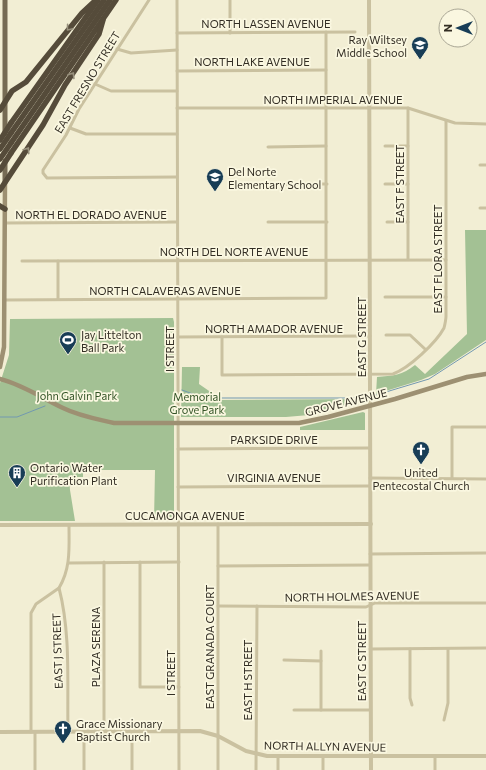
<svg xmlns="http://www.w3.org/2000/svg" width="486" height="770" viewBox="0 0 486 770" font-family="Commissioner,sans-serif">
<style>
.green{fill:#a3c194}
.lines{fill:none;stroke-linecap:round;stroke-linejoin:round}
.stream{stroke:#7299b0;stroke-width:1}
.minor{stroke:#cac1a0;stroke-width:3}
.tertiary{stroke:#cac1a0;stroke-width:4}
.secondary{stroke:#9d9072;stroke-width:4.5}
.primary{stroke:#766b54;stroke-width:5}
.motorway{stroke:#554b3a;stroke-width:5.5}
.motorway-bridge{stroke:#554b3a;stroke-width:5.5}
.oneway{stroke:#97907c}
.labels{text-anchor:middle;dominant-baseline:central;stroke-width:3.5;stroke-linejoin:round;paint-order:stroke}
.street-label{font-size:11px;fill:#332e24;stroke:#faf7e0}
.poi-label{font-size:11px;fill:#332e24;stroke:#faf7e0;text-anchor:start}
.park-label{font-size:11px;fill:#335326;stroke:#faf7e0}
</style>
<rect width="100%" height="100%" fill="#f2eed4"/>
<g class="green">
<path d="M465 230H486V340L435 374 421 380 376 394 377 377C392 376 403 375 415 365L425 374 467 334Z"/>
<path d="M173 318 174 322V520L154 521 155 470H83V477H69L70 490 75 521H0V383L9 355 10 319Z"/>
<path d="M182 367H200L199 384 212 393V400L364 399 363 401 309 415 286 417H181Z"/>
<path d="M363 412 365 413V430H300V427Z"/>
</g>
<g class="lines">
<g class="stream">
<path d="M182 390 201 397 216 398H363"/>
<path d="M376 395 429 379 486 342"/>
<path d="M0 417H17L45 406"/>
</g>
<g class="minor">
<path d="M149 0 79 109 66 135 43 170V173L47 178 177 177"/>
<path d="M177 0 179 770"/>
<path d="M230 0V33"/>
<path d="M177 33 355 32"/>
<path d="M117 49 131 53 177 50"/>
<path d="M177 71 326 70"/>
<path d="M95 84 111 91H177"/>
<path d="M177 108H408L455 123 486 124"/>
<path d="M408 108V259"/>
<path d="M70 128 86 134H177"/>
<path d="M385 146H408"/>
<path d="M268 147 326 146"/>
<path d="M480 165H486"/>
<path d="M268 184H327"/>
<path d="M385 184H408"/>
<path d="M480 208H486"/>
<path d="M268 222H327"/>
<path d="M387 222H408"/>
<path d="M5 223 177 222"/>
<path d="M22 261 446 260"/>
<path d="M385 297H446"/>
<path d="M58 299V261"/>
<path d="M4 300 326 298V32"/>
<path d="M386 335H410L425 349"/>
<path d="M178 337 370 336"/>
<path d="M222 337V375L393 374C409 368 436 343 444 328 445 324 446 320 446 316V121"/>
<path d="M178 449 370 448"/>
<path d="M370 478 486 479"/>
<path d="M452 478V427H486"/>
<path d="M178 487 370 486"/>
<path d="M218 524V770"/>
<path d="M370 554 486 553"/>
<path d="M104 562V731"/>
<path d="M140 562V687H179"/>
<path d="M69 563 179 562"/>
<path d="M218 566 370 565"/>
<path d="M218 606 366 607 375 603H486"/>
<path d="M370 649 486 648"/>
<path d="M410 649V698L412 705"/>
<path d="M321 651V710"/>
<path d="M284 660 321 661"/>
<path d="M294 710H370"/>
<path d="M444 720 448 703V649"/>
<path d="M68 731C67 684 71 634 59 588 71 568 69 548 69 525"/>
<path d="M132 731V770"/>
<path d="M31 732V613L36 604 59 588"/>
<path d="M35 732V770"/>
<path d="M278 757V770"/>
<path d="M323 757V770"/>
<path d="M84 770V731"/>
<path d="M256 770 257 606"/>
<path d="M435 770V756"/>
</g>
<g class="tertiary">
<path d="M369 0 371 770"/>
<path d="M0 525 371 524"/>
<path d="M0 732 200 731 218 736 246 751 267 756H486"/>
</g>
<g class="secondary">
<path d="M0 367 4 347 5 182"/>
<path d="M0 379C23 385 42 398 63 408 79 416 97 419 114 423H299L328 417 395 399 467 377 486 374"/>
</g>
<g class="primary">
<path d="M5 133V0"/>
<path d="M5 161V182"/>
</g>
<g class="motorway">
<path d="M0 110 12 91 26 82 82 13 96 0"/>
<path d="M11 123 98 0"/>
<path d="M11 133 104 0"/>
<path d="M11 143 110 0"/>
<path d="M11 153 116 0"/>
<path d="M0 190 43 125 65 85 99 34 103 20"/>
<path d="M0 206 5 209"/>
</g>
<g class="motorway-bridge">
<path d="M0 140 11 123"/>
<path d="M0 149 11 133"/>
<path d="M0 159 11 143"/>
<path d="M0 170 11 153"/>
</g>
</g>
<defs><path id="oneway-chevron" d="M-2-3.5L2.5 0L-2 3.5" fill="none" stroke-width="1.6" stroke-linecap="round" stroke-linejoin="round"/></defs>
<g class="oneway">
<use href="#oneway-chevron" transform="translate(69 28) rotate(130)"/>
<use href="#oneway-chevron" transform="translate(72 75) rotate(-58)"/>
<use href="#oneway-chevron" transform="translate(27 150) rotate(-56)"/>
</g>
<defs>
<symbol id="school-pin" viewBox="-11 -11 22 30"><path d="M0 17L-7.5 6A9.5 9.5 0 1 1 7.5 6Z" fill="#183d56" stroke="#faf7e0"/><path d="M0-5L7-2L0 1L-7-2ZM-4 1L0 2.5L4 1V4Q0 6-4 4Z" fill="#fff"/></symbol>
<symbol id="stadium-pin" viewBox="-11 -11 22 30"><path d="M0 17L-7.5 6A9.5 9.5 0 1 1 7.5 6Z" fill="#183d56" stroke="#faf7e0"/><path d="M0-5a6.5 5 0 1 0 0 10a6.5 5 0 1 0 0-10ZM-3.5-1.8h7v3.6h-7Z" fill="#fff"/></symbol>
<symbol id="church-pin" viewBox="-11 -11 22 30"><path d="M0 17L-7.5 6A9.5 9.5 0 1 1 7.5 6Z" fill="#183d56" stroke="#faf7e0"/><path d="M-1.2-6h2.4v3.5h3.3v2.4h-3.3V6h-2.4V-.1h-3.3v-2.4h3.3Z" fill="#fff"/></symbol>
<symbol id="building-pin" viewBox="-11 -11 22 30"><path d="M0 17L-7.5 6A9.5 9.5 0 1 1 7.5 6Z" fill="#183d56" stroke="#faf7e0"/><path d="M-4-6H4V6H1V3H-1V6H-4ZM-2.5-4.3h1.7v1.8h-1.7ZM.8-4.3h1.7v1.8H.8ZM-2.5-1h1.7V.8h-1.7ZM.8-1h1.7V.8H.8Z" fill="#fff"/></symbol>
</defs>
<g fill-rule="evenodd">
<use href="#school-pin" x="410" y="35" width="20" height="27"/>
<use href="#school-pin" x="205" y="167" width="20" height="27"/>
<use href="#stadium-pin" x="58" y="330" width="20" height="27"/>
<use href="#church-pin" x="411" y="440" width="20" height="27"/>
<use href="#building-pin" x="7" y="463" width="20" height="27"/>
<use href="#church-pin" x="53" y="719" width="20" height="27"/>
</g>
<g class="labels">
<g class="street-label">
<text x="266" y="23">NORTH LASSEN AVENUE</text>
<text x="252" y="61">NORTH LAKE AVENUE</text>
<text transform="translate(87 82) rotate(-59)">EAST FRESNO STREET</text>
<text x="333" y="99">NORTH IMPERIAL AVENUE</text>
<text transform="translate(399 184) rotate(-90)">EAST F STREET</text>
<text x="91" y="214">NORTH EL DORADO AVENUE</text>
<text x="234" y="251">NORTH DEL NORTE AVENUE</text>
<text transform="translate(437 259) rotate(-90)">EAST FLORA STREET</text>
<text x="165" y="290">NORTH CALAVERAS AVENUE</text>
<text x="274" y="328">NORTH AMADOR AVENUE</text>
<text transform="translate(361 337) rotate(-90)">EAST G STREET</text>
<text transform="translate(169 349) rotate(-90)">I STREET</text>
<text transform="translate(346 402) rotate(-14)">GROVE AVENUE</text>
<text x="274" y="439">PARKSIDE DRIVE</text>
<text x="274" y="477">VIRGINIA AVENUE</text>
<text x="185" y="515">CUCAMONGA AVENUE</text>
<text transform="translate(352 596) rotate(-1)">NORTH HOLMES AVENUE</text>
<text transform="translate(95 647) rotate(-90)">PLAZA SERENA</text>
<text transform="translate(209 647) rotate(-90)">EAST GRANADA COURT</text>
<text transform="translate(57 651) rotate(-92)">EAST J STREET</text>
<text transform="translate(361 661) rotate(-90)">EAST G STREET</text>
<text transform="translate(170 673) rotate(-90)">I STREET</text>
<text transform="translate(247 680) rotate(-90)">EAST H STREET</text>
<text transform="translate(325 746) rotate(1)">NORTH ALLYN AVENUE</text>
</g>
<g class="poi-label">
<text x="407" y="39" text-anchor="end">Ray Wiltsey<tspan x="407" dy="13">Middle School</tspan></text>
<text x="228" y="171">Del Norte<tspan x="228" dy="13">Elementary School</tspan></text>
<text x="81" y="334">Jay Littelton<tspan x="81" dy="13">Ball Park</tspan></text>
<text x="30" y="467">Ontario Water<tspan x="30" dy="13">Purification Plant</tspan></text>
<text x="421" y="472" text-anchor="middle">United<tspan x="421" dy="13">Pentecostal Church</tspan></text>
<text x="76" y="723">Grace Missionary<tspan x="76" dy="13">Baptist Church</tspan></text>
</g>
<g class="park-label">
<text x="77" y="395">John Galvin Park</text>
<text x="197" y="396">Memorial<tspan x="197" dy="13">Grove Park</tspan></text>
</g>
</g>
<g transform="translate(458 28) rotate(270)"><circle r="19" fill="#faf7e0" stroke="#aaa795"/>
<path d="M0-3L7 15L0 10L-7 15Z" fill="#183d56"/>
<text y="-6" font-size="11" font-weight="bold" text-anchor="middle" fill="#332e24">N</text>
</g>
</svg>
